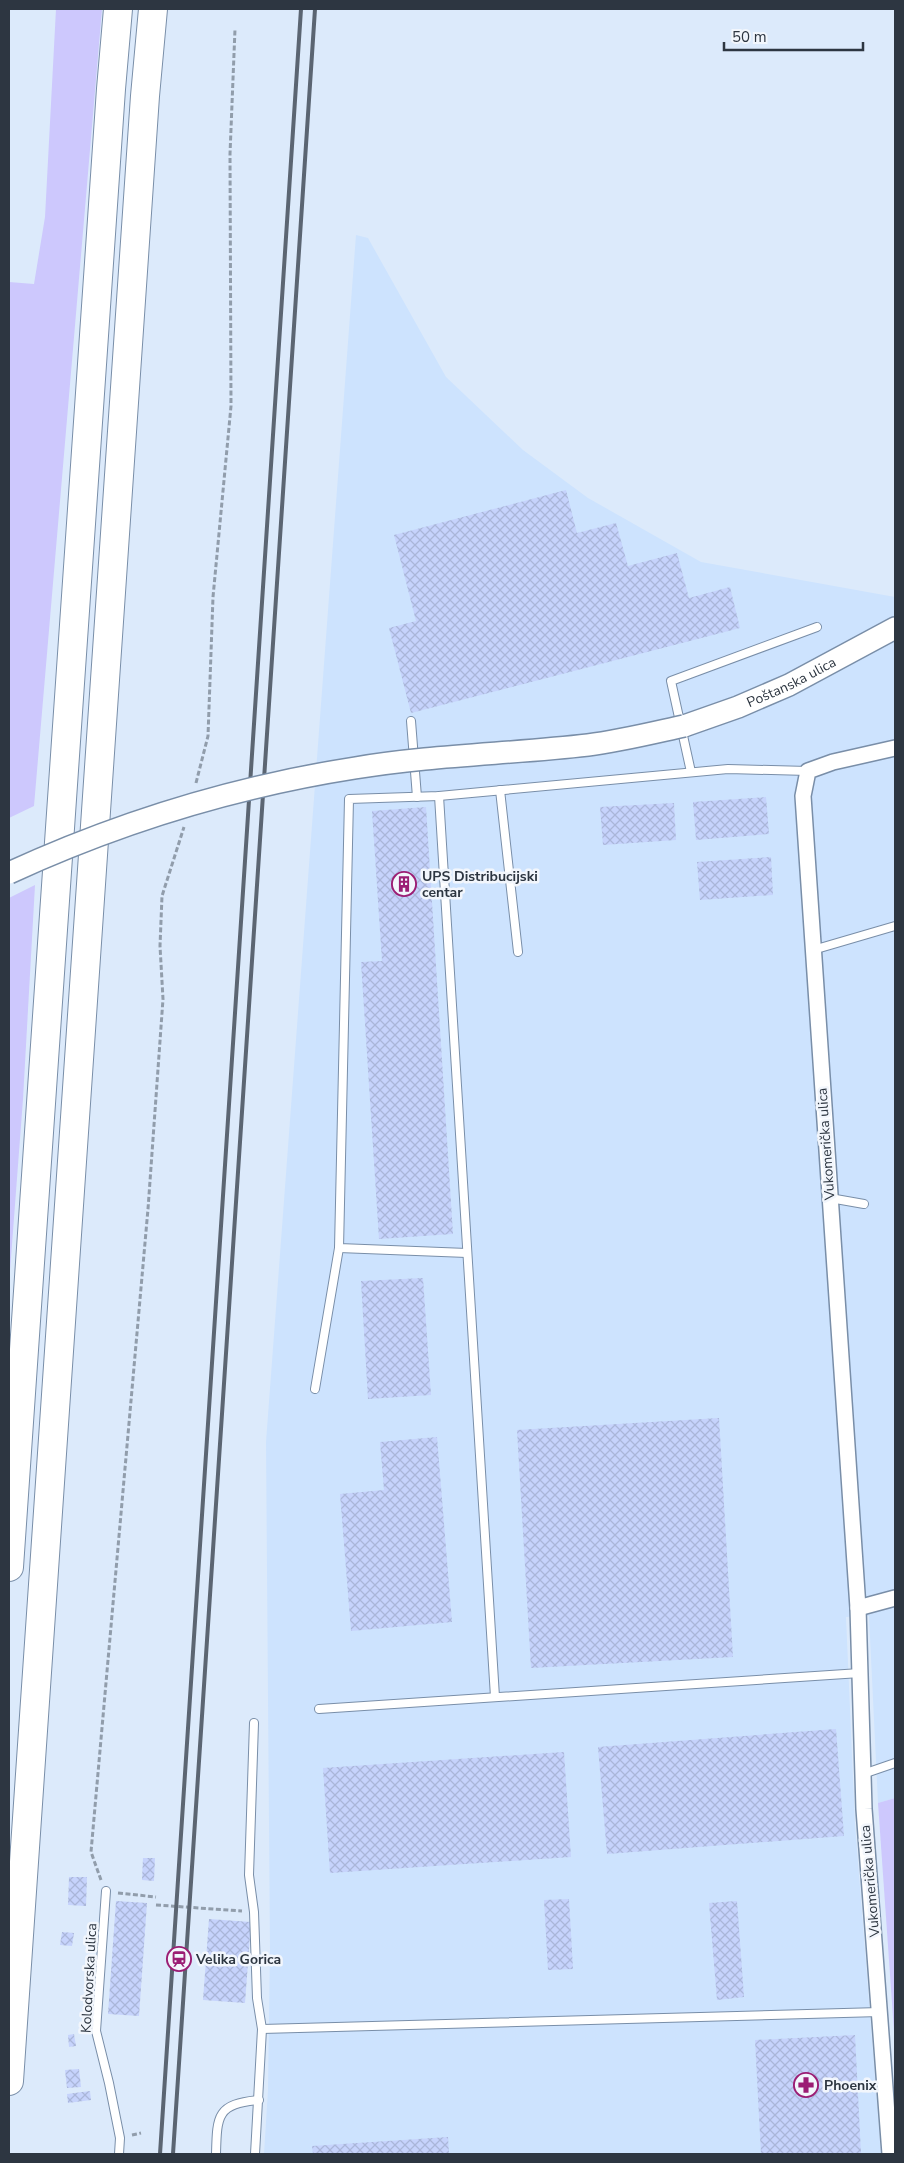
<svg xmlns="http://www.w3.org/2000/svg" width="904" height="2163" viewBox="0 0 904 2163" font-family="'Nunito Sans',sans-serif">
<style>
.built{fill:#cde3fe}
.grass{fill:#cdc8fd}
.building{fill:url(#building-cross-hatch)}
.lines{fill:none;stroke-linecap:round;stroke-linejoin:round}
.lane-casing{stroke:#798ea8;stroke-width:10}
.street-casing{stroke:#798ea8;stroke-width:18}
.secondary-casing{stroke:#798ea8;stroke-width:24}
.highway-casing{stroke:#798ea8;stroke-width:30}
.path{stroke:#919dab;stroke-width:3;stroke-dasharray:5 2.5;stroke-linecap:butt}
.lane{stroke:#fff;stroke-width:8}
.street{stroke:#fff;stroke-width:15}
.secondary{stroke:#fff;stroke-width:21}
.highway{stroke:#fff;stroke-width:28}
.rail{stroke:#5b6572;stroke-width:4}
.secondary-bridge-casing{stroke:#798ea8;stroke-width:24;stroke-linecap:butt}
.secondary-bridge{stroke:#fff;stroke-width:21}
.labels{text-anchor:middle;dominant-baseline:central;stroke-width:5;stroke-linejoin:round;paint-order:stroke}
.street-label{font-size:14px;fill:#2d3641;stroke:#f2f6fc}
.poi-label{font-size:14px;font-weight:bold;fill:#2d3641;stroke:#f2f6fc;text-anchor:start}
</style>
<defs>
<pattern id="building-cross-hatch" width="8" height="8" patternUnits="userSpaceOnUse" patternTransform="scale(1.25)"><rect width="8" height="8" fill="#c6d3fc"/><path d="M0 0l8 8M0 8l8-8" fill="none" stroke="#aab6d9"/></pattern>
</defs>
<rect width="100%" height="100%" fill="#dceafb"/>
<path class="built" d="M356 235 368 238 446 377 523 450 588 498 701 562 895 597V1798L878 1803 869 1616 846 1617 855 1824 881 2154H264L268 2090 270 1951 266 1442Z"/>
<g class="grass">
<path d="M56 9H102L34 806 9 818V282L34 284 45 217Z"/>
<path d="M35 885 23 1099 9 1284V898Z"/>
<path d="M895 1798V2046L878 1803Z"/>
</g>
<g class="building">
<path d="M566 490 577 533 616 523 628 566 677 553 689 598 730 587 740 628 411 713 389 628 416 621 394 535Z"/>
<path d="M766 797 769 834 696 840 693 802Z"/>
<path d="M674 803 676 840 603 845 600 807Z"/>
<path d="M426 807 453 1234 379 1239 361 962 382 961 372 811Z"/>
<path d="M771 857 773 895 700 900 697 862Z"/>
<path d="M423 1278 431 1395 368 1399 361 1281Z"/>
<path d="M719 1418 733 1657 531 1668 517 1430Z"/>
<path d="M437 1437 452 1622 351 1631 340 1494 384 1490 380 1442Z"/>
<path d="M836 1729 844 1836 607 1854 598 1747Z"/>
<path d="M564 1752 571 1857 330 1873 323 1768Z"/>
<path d="M143 1858H155L154 1881 142 1880Z"/>
<path d="M69 1877H87L86 1906 68 1905Z"/>
<path d="M569 1899 573 1969 548 1970 544 1900Z"/>
<path d="M116 1901 147 1903 139 2016 108 2014Z"/>
<path d="M737 1901 744 1997 717 2000 709 1903Z"/>
<path d="M209 1919 251 1922 245 2003 203 2000Z"/>
<path d="M62 1932 74 1933 72 1946 60 1945Z"/>
<path d="M74 2034 76 2046 69 2047 68 2035Z"/>
<path d="M855 2035 861 2154H761L755 2040Z"/>
<path d="M79 2069 81 2087 67 2088 65 2070Z"/>
<path d="M90 2091 91 2100 68 2103 67 2094Z"/>
<path d="M448 2137 449 2154H313L312 2146Z"/>
</g>
<g class="lines">
<defs>
<g id="lane">
<path d="M411 721 417 797"/>
<path d="M691 772 671 681 817 627"/>
<path d="M500 790 518 952"/>
<path d="M439 796 495 1697"/>
<path d="M813 950 895 926"/>
<path d="M830 1198 864 1204"/>
<path d="M467 1253 339 1248 349 799 439 796 728 769 808 771"/>
<path d="M315 1389 339 1248"/>
<path d="M319 1709 860 1673"/>
<path d="M254 1723 249 1875 254 1912 257 1998 262 2029 255 2154"/>
<path d="M863 1774 895 1763"/>
<path d="M106 1891 96 2031 109 2083 120 2138 119 2154"/>
<path d="M262 2029 880 2012"/>
<path d="M216 2154C217 2115 217 2104 259 2100"/>
</g>
<g id="street">
<path d="M858 1608 895 1598"/>
<path d="M890 2154 864 1809 858 1608 803 796 808 771 833 762 895 748"/>
</g>
<g id="secondary">
<path id="s1" d="M684 726 738 707 789 685 895 628"/>
</g>
<g id="highway">
<path d="M9 1567 111 89 118 9"/>
<path d="M9 2081 145 96 153 9"/>
</g>
</defs>
<use href="#lane" class="lane-casing"/>
<use href="#street" class="street-casing"/>
<use href="#secondary" class="secondary-casing"/>
<use href="#highway" class="highway-casing"/>
<g class="path">
<path d="M196 783 208 736 213 597 231 406 230 154 235 29"/>
<path d="M101 1880 91 1852 148 1209 163 999 160 946 162 896 184 827"/>
<path d="M118 1893 156 1897"/>
<path d="M156 1905 242 1911"/>
<path d="M132 2135 141 2133"/>
</g>
<use href="#lane" class="lane"/>
<use href="#street" class="street"/>
<use href="#secondary" class="secondary"/>
<use href="#highway" class="highway"/>
<g class="rail">
<path d="M160 2154 301 9"/>
<path d="M173 2154 315 9"/>
</g>
<defs>
<path id="secondary-bridge" d="M9 873C120 822 234 787 355 768 432 755 510 754 588 745 620 741 652 733 684 726"/>
</defs>
<use href="#secondary-bridge" class="secondary-bridge-casing"/>
<use href="#secondary-bridge" class="secondary-bridge"/>
</g>
<defs>
<symbol id="building-ring" viewBox="-11 -11 22 22"><circle r="9.5" fill="#f2f6fc" stroke="#9b1d74" stroke-width="1.5"/><path d="M-4-6H4V6H1V3H-1V6H-4ZM-2.5-4.3h1.7v1.8h-1.7ZM.8-4.3h1.7v1.8H.8ZM-2.5-1h1.7V.8h-1.7ZM.8-1h1.7V.8H.8Z" fill="#9b1d74"/></symbol>
<symbol id="station-ring" viewBox="-11 -11 22 22"><circle r="9.5" fill="#f2f6fc" stroke="#9b1d74" stroke-width="1.5"/><path d="M-3-6H3Q5-6 5-4V2Q5 4 3 4L4.5 6H3L1.5 4h-3L-3 6H-4.5L-3 4Q-5 4-5 2V-4Q-5-6-3-6ZM-3.5-4v3h7v-3ZM-3.5 1v1.5H-2V1ZM2 1v1.5H3.5V1Z" fill="#9b1d74"/></symbol>
<symbol id="pharmacy-ring" viewBox="-11 -11 22 22"><circle r="9.5" fill="#f2f6fc" stroke="#9b1d74" stroke-width="1.5"/><path d="M-2-6h4v4h4v4h-4v4h-4v-4h-4v-4h4Z" fill="#9b1d74"/></symbol>
</defs>
<g fill-rule="evenodd">
<use href="#building-ring" x="390" y="870" width="28" height="28"/>
<use href="#station-ring" x="165" y="1945" width="28" height="28"/>
<use href="#pharmacy-ring" x="792" y="2071" width="28" height="28"/>
</g>
<g class="labels">
<g class="street-label">
<text stroke="none"><textPath href="#s1" startOffset="116">Poštanska ulica</textPath></text>
<text transform="translate(826 1144) rotate(-94)">Vukomerička ulica</text>
<text transform="translate(870 1881) rotate(-95)">Vukomerička ulica</text>
<text transform="translate(89 1978) rotate(-87)">Kolodvorska ulica</text>
</g>
<g class="poi-label">
<text x="422" y="876">UPS Distribucijski<tspan x="422" dy="16">centar</tspan></text>
<text x="196" y="1959">Velika Gorica</text>
<text x="824" y="2085">Phoenix</text>
</g>
</g>
<rect width="904" height="2163" fill="none" stroke="#2d3641" stroke-width="20"/>
<path d="M724 42v8h139v-8" fill="none" stroke="#2d3641" stroke-width="2.5"/>
<text x="732" y="42" font-size="15" fill="#2d3641" stroke="#f2f6fc" stroke-width="4" paint-order="stroke">50 m</text>
</svg>
